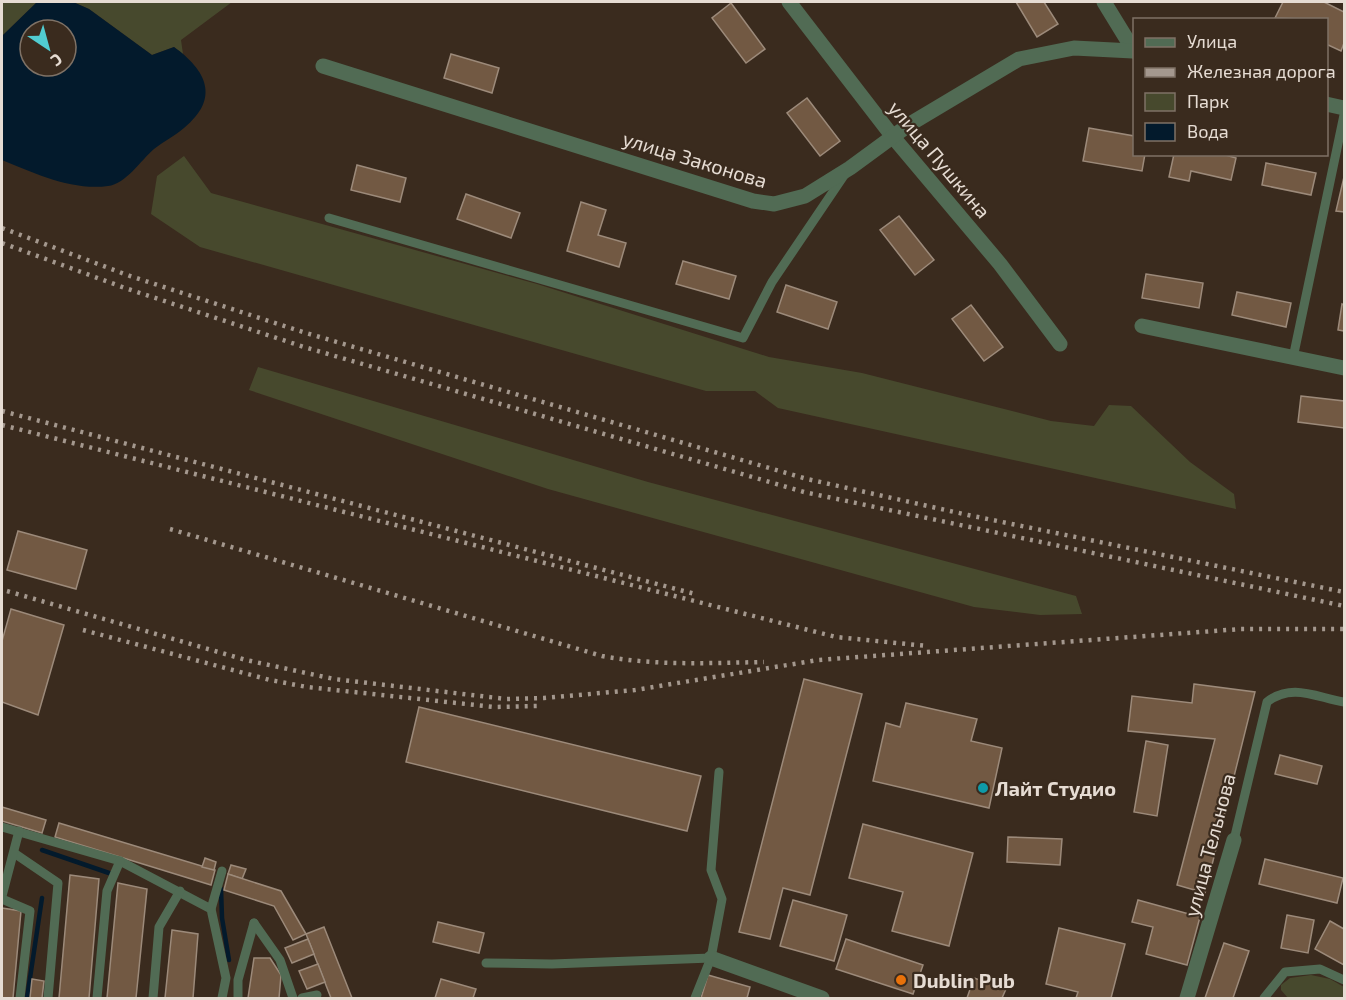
<svg xmlns="http://www.w3.org/2000/svg" width="1346" height="1000" viewBox="0 0 1346 1000" font-family="'Exo 2',sans-serif">
<style>
.green{fill:#47492d}
.water{fill:#031a2c;fill-rule:evenodd}
.lines{fill:none;stroke-linecap:round;stroke-linejoin:round}
.stream{stroke:#031a2c;stroke-width:4.5}
.building{fill:#725943;stroke:#9c8a7a;stroke-width:1.5}
.service{stroke:#516b54;stroke-width:9}
.minor{stroke:#516b54;stroke-width:15}
.rail{stroke:#a4988e;stroke-width:4.5;stroke-dasharray:3 6;stroke-linecap:butt}
.culture-dot{fill:#0f9aa8;stroke:#3a2b1e;stroke-width:2}
.food-dot{fill:#e8710a;stroke:#3a2b1e;stroke-width:2}
.labels{text-anchor:middle;dominant-baseline:central;stroke-width:4.5;stroke-linejoin:round;paint-order:stroke}
.street-label{font-size:20px;fill:#e6dcd3;stroke:#3a2b1e}
.poi-label{font-size:20px;font-weight:bold;fill:#e6dcd3;stroke:#3a2b1e;text-anchor:start}
</style>
<rect width="100%" height="100%" fill="#3a2b1e"/>
<g class="green">
<path d="M2 2H37L2 36Z"/>
<path d="M73 2H232L181 40 183 54 174 47 152 55 89 9Z"/>
<path d="M184 156 211 193 537 284 769 357 862 373 1051 421 1094 426 1109 405 1131 406 1190 462 1234 494 1236 509 778 408 755 391H706L200 247 151 214 157 176Z"/>
<path d="M258 367 648 482 1076 596 1082 614 1040 615 974 607 548 489 249 390Z"/>
<path d="M1311 975 1330 979 1344 987V998H1288L1281 990V985L1290 978Z"/>
</g>
<path class="water" d="M37 2H73L89 9 152 55 174 47C206 70 221 98 184 128 175 136 164 141 154 149 141 160 126 184 108 186 72 191 34 173 2 160V36ZM30 30H66V66H30Z"/>
<g class="lines">
<g class="stream">
<path d="M42 850 109 873"/>
<path d="M221 889 222 918 229 960"/>
<path d="M27 998 42 898"/>
</g>
</g>
<g class="building">
<path d="M1016 2H1044L1058 24 1037 37Z"/>
<path d="M1283 2H1324L1344 12V43L1341 51 1326 44V20L1275 18Z"/>
<path d="M731 3 765 49 746 63 712 18Z"/>
<path d="M451 54 499 68 492 93 444 78Z"/>
<path d="M807 98 840 141 820 156 787 113Z"/>
<path d="M1089 128 1134 136V154H1145L1142 171 1083 161Z"/>
<path d="M1174 154H1222L1236 158 1231 180 1191 171 1189 181 1169 177Z"/>
<path d="M1266 163 1316 173 1311 195 1262 185Z"/>
<path d="M357 165 406 178 400 202 351 190Z"/>
<path d="M1344 177V212L1336 211Z"/>
<path d="M466 194 520 213 511 238 457 219Z"/>
<path d="M581 202 606 210 598 235 626 243 619 267 567 251Z"/>
<path d="M899 216 934 260 915 275 880 230Z"/>
<path d="M683 261 736 276 729 299 676 284Z"/>
<path d="M1146 274 1203 283 1199 308 1142 298Z"/>
<path d="M786 285 837 302 828 329 777 312Z"/>
<path d="M1237 292 1291 303 1286 327 1232 315Z"/>
<path d="M1342 304 1344 305V331L1338 330Z"/>
<path d="M971 305 1003 347 984 361 952 319Z"/>
<path d="M1301 396 1344 401V428L1298 422Z"/>
<path d="M18 531 87 550 76 589 7 570Z"/>
<path d="M11 609 64 625 38 715 2 702V641Z"/>
<path d="M804 679 862 694 810 895 783 888 770 939 739 932Z"/>
<path d="M1194 684 1255 692 1205 893 1177 885 1215 739 1128 731 1132 696 1192 703Z"/>
<path d="M906 703 977 719 971 741 1002 748 989 808 873 781 886 723 900 727Z"/>
<path d="M419 707 701 776 687 831 406 762Z"/>
<path d="M1146 741 1168 745 1157 816 1134 812Z"/>
<path d="M1280 755 1322 766 1317 784 1275 774Z"/>
<path d="M2 807 46 820 42 833 2 821Z"/>
<path d="M59 823 215 870 211 885 55 837Z"/>
<path d="M863 824 973 853 949 946 892 931 903 892 849 878Z"/>
<path d="M1008 837 1062 839 1060 865 1007 862Z"/>
<path d="M205 858 216 862 214 870 202 867Z"/>
<path d="M1265 859 1343 878 1337 903 1259 884Z"/>
<path d="M231 865 246 869 242 879 228 874Z"/>
<path d="M228 874 281 891 306 934 293 940 274 906 224 890Z"/>
<path d="M70 875 99 879 89 998H59Z"/>
<path d="M118 883 147 889 136 998H107Z"/>
<path d="M793 900 847 915 834 961 780 946Z"/>
<path d="M1138 900 1200 917 1187 965 1146 954 1153 927 1132 922Z"/>
<path d="M2 908 21 911 13 998H2Z"/>
<path d="M1287 915 1314 920 1308 953 1281 948Z"/>
<path d="M1330 921 1344 929V965L1315 949Z"/>
<path d="M438 922 484 933 479 953 433 942Z"/>
<path d="M324 927 352 998H331L306 934Z"/>
<path d="M1059 928 1125 944 1111 998H1076L1078 992 1046 984Z"/>
<path d="M172 930 198 934 193 998H165Z"/>
<path d="M308 939 314 954 292 963 285 948Z"/>
<path d="M846 939 923 965 913 994 836 969Z"/>
<path d="M1224 943 1249 951 1233 998H1205Z"/>
<path d="M254 958H270L281 975 279 998H248Z"/>
<path d="M318 964 325 982 307 989 299 971Z"/>
<path d="M708 975 750 987 747 998H701Z"/>
<path d="M974 978 1006 989 1002 998H967Z"/>
<path d="M32 979 44 981 42 998H30Z"/>
<path d="M441 979 476 989 473 998H435Z"/>
</g>
<g class="lines">
<g class="service">
<path d="M329 218 743 338 772 282 845 174"/>
<path d="M1293 358 1344 115"/>
<path d="M2 827 120 861 211 909 226 978 222 998"/>
<path d="M1234 840 1267 702C1292 682 1318 698 1344 702"/>
<path d="M14 853 58 883 48 998"/>
<path d="M2 896 19 831"/>
<path d="M2 899 30 911 20 998"/>
<path d="M211 909 222 871"/>
<path d="M254 923 280 960 293 998"/>
<path d="M486 963 552 964 711 958"/>
<path d="M97 998 107 891 120 861"/>
<path d="M153 998 159 927 180 891"/>
<path d="M238 998V980L254 923"/>
<path d="M302 998 317 995"/>
<path d="M695 998 711 958 722 899 711 870 719 772"/>
<path d="M1264 998 1285 972 1320 969 1344 980"/>
</g>
<g class="minor">
<path d="M789 2 893 137 1000 264 1060 344"/>
<path d="M1104 2 1134 51"/>
<path d="M323 66 753 201 774 204 805 196 850 168 910 124 1019 59 1074 48 1133 51"/>
<path d="M1326 104 1344 108"/>
<path d="M1142 326 1344 368"/>
<path d="M711 958 822 998"/>
<path d="M1187 998 1234 840"/>
</g>
<g class="rail">
<path d="M2 228 130 276 306 333 807 479 968 515 1344 592"/>
<path d="M2 243 125 288 304 347 804 492 1344 606"/>
<path d="M2 411 695 594"/>
<path d="M2 425 836 637 927 646"/>
<path d="M170 529 602 656C656 666 709 663 764 662"/>
<path d="M7 591 246 660 334 679 506 699 544 698 635 690 818 660 1241 629H1344"/>
<path d="M83 630 270 680 307 687 494 707 538 706"/>
</g>
</g>
<circle class="culture-dot" cx="983" cy="788" r="6"/>
<circle class="food-dot" cx="901" cy="980" r="6"/>
<g class="labels">
<g class="street-label">
<text transform="translate(695 159) rotate(17)">улица Законова</text>
<text transform="translate(940 159) rotate(50)">улица Пушкина</text>
<text transform="translate(1209 845) rotate(-75)">улица Тельнова</text>
</g>
<g class="poi-label">
<text x="995" y="788">Лайт Студио</text>
<text x="913" y="980">Dublin Pub</text>
</g>
</g>
<rect width="1346" height="1000" fill="none" stroke="#e6dcd3" stroke-width="6"/>
<rect x="1133" y="18" width="195" height="138" fill="#3a2b1e" stroke="#7f7266" stroke-width="1.5"/>
<rect x="1145" y="38" width="30" height="9" fill="#516b54" stroke="#7f7266" stroke-width="1.5"/>
<text x="1187" y="48" font-size="18" fill="#e6dcd3">Улица</text>
<rect x="1145" y="68" width="30" height="9" fill="#a4988e" stroke="#7f7266" stroke-width="1.5"/>
<text x="1187" y="78" font-size="18" fill="#e6dcd3">Железная дорога</text>
<rect x="1145" y="93" width="30" height="18" fill="#47492d" stroke="#7f7266" stroke-width="1.5"/>
<text x="1187" y="108" font-size="18" fill="#e6dcd3">Парк</text>
<rect x="1145" y="123" width="30" height="18" fill="#031a2c" stroke="#7f7266" stroke-width="1.5"/>
<text x="1187" y="138" font-size="18" fill="#e6dcd3">Вода</text>
<g transform="translate(48 48) rotate(144)"><circle r="28" fill="#3a2b1e" stroke="#7f7266" stroke-width="1.5"/>
<path d="M0-4.5L10 22L0 15L-10 22Z" fill="#51ccd1"/>
<text y="-9" font-size="16" font-weight="bold" text-anchor="middle" fill="#e6dcd3">С</text>
</g>
</svg>
